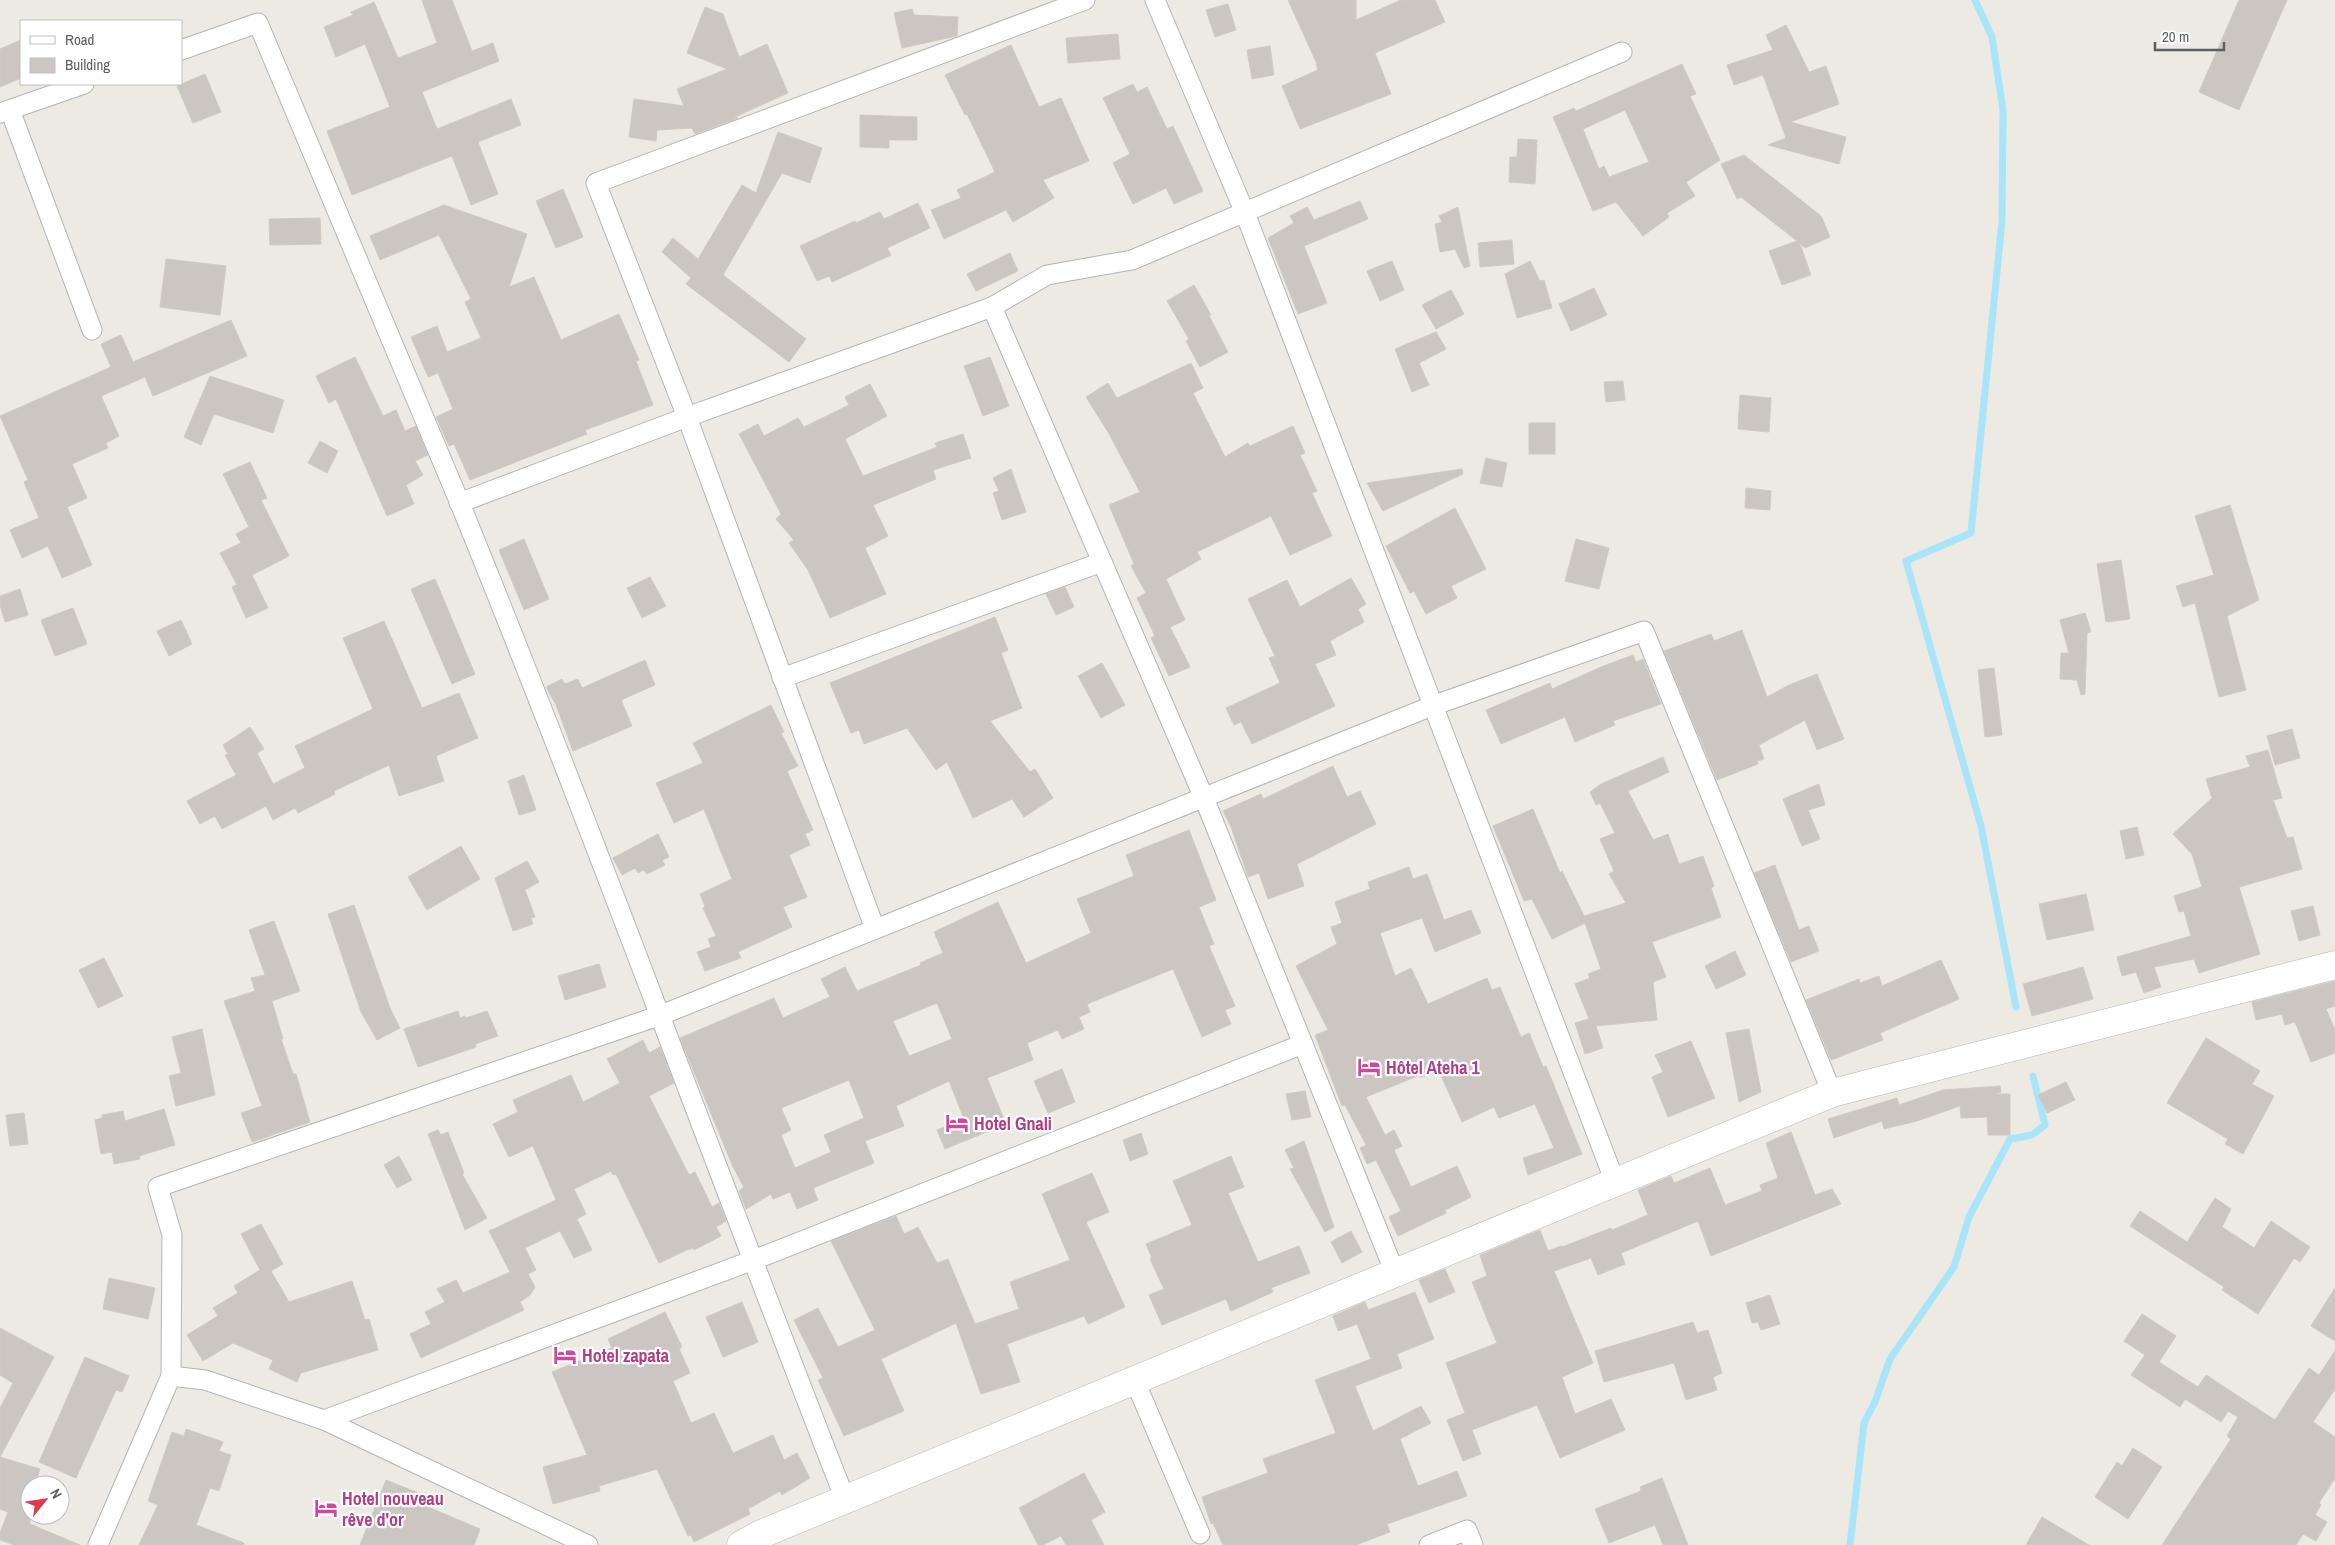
<svg xmlns="http://www.w3.org/2000/svg" width="2335" height="1545" viewBox="0 0 2335 1545" font-family="'Archivo Narrow',sans-serif">
<style>
.lines{fill:none;stroke-linecap:round;stroke-linejoin:round}
.stream{stroke:#a8e5f9;stroke-width:7}
.building{fill:#cbc6c2;stroke:#d1cac2;fill-rule:evenodd}
.street-casing{stroke:#b1b5b8;stroke-width:21}
.secondary-casing{stroke:#b3b7ba;stroke-width:29}
.street{stroke:#fff;stroke-width:19}
.secondary{stroke:#fff;stroke-width:28}
.labels{text-anchor:middle;dominant-baseline:central;stroke-width:4.5;stroke-linejoin:round;paint-order:stroke}
.hotel-label{font-size:18px;font-weight:bold;fill:#b23c85;stroke:#fff;text-anchor:start}
</style>
<rect width="100%" height="100%" fill="#ede9e3"/>
<g class="lines">
<g class="stream">
<path d="M1975 0 1992 37 2003 110 2002 221 1971 533 1906 561 1981 826 2016 1007"/>
<path d="M1850 1545 1864 1423 1875 1402 1890 1359 1954 1267 1969 1217 2010 1139 2032 1135 2045 1125 2033 1076"/>
</g>
</g>
<g class="building">
<path d="M422 0H452L472 51 493 43 499 61 422 92 437 129 511 99 521 125 478 142 498 194 471 205 452 156 352 195 327 131 390 107 365 44 336 57 324 27 353 15 351 12 374 2 398 58 437 43Z"/>
<path d="M1288 0H1356V20L1401 0H1435L1445 22 1375 53 1391 94 1300 129 1282 86 1318 70 1316 64H1317Z"/>
<path d="M2239 0H2287L2239 110 2199 92Z"/>
<path d="M1228 4 1236 30 1215 37 1206 10Z"/>
<path d="M705 7 723 14 739 57 767 44 788 93 735 117 738 118 695 134 692 128 657 130 656 141 629 137 634 99 684 106 677 89 727 69 687 53Z"/>
<path d="M912 9 914 15 958 17 957 36 902 48 894 13Z"/>
<path d="M1786 25 1809 72 1826 66 1839 104 1790 122 1846 137 1839 164 1768 145 1786 138 1763 75 1734 85 1727 65 1773 50 1766 35Z"/>
<path d="M1118 34 1120 59 1068 63 1066 38Z"/>
<path d="M21 40V78L0 87V49Z"/>
<path d="M1011 45 1039 107 1061 98 1089 161 1043 180 1054 198 1013 222 1006 210 944 239 931 210 961 198 957 190 995 172 967 114 965 115 945 75Z"/>
<path d="M1270 46 1274 75 1252 79 1247 50Z"/>
<path d="M1682 64 1696 94 1690 96 1720 160 1686 182 1695 196 1667 213 1669 217 1643 236 1616 202 1593 211 1553 117 1574 108 1576 111ZM1625 110 1649 162 1609 177 1604 166 1599 169 1583 129Z"/>
<path d="M205 74 221 112 193 123 177 86Z"/>
<path d="M1133 84 1137 92 1147 87 1167 129 1173 126 1203 191 1174 204 1166 188 1133 204 1113 163 1130 154 1103 98Z"/>
<path d="M860 115 917 117V140H889V148L860 147Z"/>
<path d="M778 132 822 148 810 183 782 173 723 275 806 339 789 362 686 284 691 278 662 252 673 238 698 259 742 185 756 193Z"/>
<path d="M1518 139 1537 140 1535 184 1509 182 1510 157H1517Z"/>
<path d="M1744 155 1821 216 1830 237 1805 248 1800 244 1811 275 1782 285 1769 251 1797 241 1741 197 1737 199 1721 164Z"/>
<path d="M563 189 583 237 556 248 536 201Z"/>
<path d="M1360 201 1368 219 1304 246 1327 303 1298 314 1268 238 1294 223 1290 216 1307 207 1314 220Z"/>
<path d="M918 203 930 228 887 248 891 255 832 282 829 276 817 281 800 246 855 221 856 223 880 212 884 219Z"/>
<path d="M444 205 527 234 509 287 534 277 561 340 619 314 639 360 636 361 653 405 585 430 587 434 470 480 454 444 449 446 436 417 453 409 438 373 428 377 411 337 437 326 447 352 481 338 465 302 471 299 439 235 380 260 370 236Z"/>
<path d="M1458 207 1470 266 1464 268 1455 249 1440 252 1435 224 1442 222 1439 216Z"/>
<path d="M320 218 321 244 270 245 269 219Z"/>
<path d="M1512 240 1514 264 1480 267 1478 243Z"/>
<path d="M1010 253 1018 271 976 291 967 274Z"/>
<path d="M166 259 226 266 220 315 160 307Z"/>
<path d="M1392 261 1404 290 1380 301 1367 271Z"/>
<path d="M1530 261 1540 281 1544 280 1552 308 1517 318 1505 274Z"/>
<path d="M1194 285 1211 315 1209 316 1228 352 1200 367 1186 341 1189 339 1167 301Z"/>
<path d="M1594 288 1607 315 1571 331 1559 304Z"/>
<path d="M1451 290 1464 314 1436 329 1422 305Z"/>
<path d="M231 320 247 356 153 396 145 377 101 396 119 436 106 443 108 448 72 464 87 498 67 507 92 565 62 578 48 546 22 558 10 530 39 518 24 482 28 480 0 416 111 367 101 344 121 335 133 362Z"/>
<path d="M1436 332 1446 349 1419 363 1429 385 1412 392 1395 349Z"/>
<path d="M355 357 383 416 396 410 405 431 416 426 428 455 415 461 423 475 406 485 414 504 387 516 336 399 329 403 316 376Z"/>
<path d="M990 357 1009 406 983 416 964 366Z"/>
<path d="M1191 363 1203 388 1193 393 1225 457 1248 443 1250 446 1293 426 1305 453 1300 455 1317 491 1312 493 1332 536 1290 555 1271 516 1197 552 1201 559 1166 579 1185 620 1170 627 1190 667 1169 676 1151 638 1155 636 1137 598 1146 593 1131 566 1134 564 1109 505 1140 492 1108 432 1086 397 1108 383 1117 398Z"/>
<path d="M210 376 284 400 273 433 214 414 201 445 184 437Z"/>
<path d="M1623 381 1625 400 1606 402 1604 382Z"/>
<path d="M870 384 887 416 845 439 863 476 937 447 935 443 963 434 971 458 933 470 936 479 873 505 888 536 865 548 886 594 830 618 808 570 789 543 794 540 776 519 781 514 739 434 758 424 764 436 798 418 804 427 849 405 845 397Z"/>
<path d="M1740 395 1771 398 1769 432 1738 429Z"/>
<rect x="1529" y="423" width="26" height="31"/>
<path d="M320 441 338 451 327 473 308 463Z"/>
<path d="M1486 458 1507 463 1502 487 1480 483Z"/>
<path d="M250 462 267 498 261 500 289 556 252 575 268 608 246 618 232 587 237 585 220 553 241 543 236 534 249 527 223 474Z"/>
<path d="M1011 469 1026 512 1002 520 993 493 999 491 993 478Z"/>
<path d="M1462 469 1463 474 1383 511 1367 483Z"/>
<path d="M1746 488 1771 491 1770 510 1745 508Z"/>
<path d="M2230 505 2259 600 2227 616 2246 690 2219 697 2195 603 2183 607 2176 586 2214 575 2195 516Z"/>
<path d="M1455 508 1486 569 1451 586 1457 598 1426 614 1414 591 1410 593 1386 546Z"/>
<path d="M524 539 549 599 524 610 499 550Z"/>
<path d="M1576 539 1609 548 1599 589 1565 581Z"/>
<path d="M2121 560 2130 619 2106 622 2097 564Z"/>
<path d="M650 577 666 606 642 618 627 588Z"/>
<path d="M1351 578 1366 604 1358 609 1364 622 1330 641 1336 655 1315 664 1335 706 1252 744 1241 722 1234 725 1226 708 1280 683 1269 658 1275 656 1248 599 1287 580 1300 607Z"/>
<path d="M435 579 475 674 452 684 411 589Z"/>
<path d="M1065 587 1074 607 1056 615 1046 594Z"/>
<path d="M20 589 28 615 5 622 0 605V596Z"/>
<path d="M73 608 87 644 55 656 41 620Z"/>
<path d="M2085 613 2091 632 2087 633 2085 694 2081 695 2077 680 2060 679 2061 653H2069L2060 620Z"/>
<path d="M995 617 1008 650 1001 653 1022 708 990 721 1030 772 1035 769 1053 798 1024 817 1012 799 973 818 947 762 936 770 907 728 864 744 859 730 851 733 830 683Z"/>
<path d="M181 620 192 644 169 656 157 631Z"/>
<path d="M384 621 422 708 459 693 478 738 436 756 444 781 399 796 389 765 334 791 335 794 298 813 295 808 273 820 266 806 222 829 215 816 200 824 187 801 236 775 225 755 228 754 223 745 250 727 264 749 257 753 273 784 305 768 295 746 373 709 343 638Z"/>
<path d="M1742 630 1767 697 1789 685 1817 674 1844 739 1817 750 1805 720 1759 745 1764 759 1757 761 1758 764 1717 780 1664 651 1711 634 1714 641Z"/>
<path d="M1633 655 1636 662 1643 659 1661 704 1613 721 1615 725 1575 742 1565 717 1501 744 1486 710 1550 683 1552 689 1601 667Z"/>
<path d="M645 660 655 685 621 700 632 726 573 751 556 705 546 687 562 679 565 684 578 679 582 688Z"/>
<path d="M1102 663 1125 705 1101 718 1078 676Z"/>
<path d="M1994 668 2002 735 1985 737 1978 670Z"/>
<path d="M771 705 784 732 781 733 798 766 787 771 813 830 805 834 810 845 789 855 807 897 783 907 792 927 738 952 741 958 705 971 697 952 711 947 708 939 716 936 703 908 705 906 700 894 732 879 704 809 674 823 656 783 703 763 693 743Z"/>
<path d="M2292 729 2300 758 2275 765 2267 736Z"/>
<path d="M2268 750 2282 798 2273 800 2287 838 2293 837 2302 869 2239 887 2260 954 2199 973 2194 959 2154 967 2161 987 2144 993 2136 972 2122 976 2117 957 2191 936 2184 911 2179 912 2174 896 2202 887 2192 854 2173 834 2212 798 2206 779 2250 767 2246 756Z"/>
<path d="M1663 757 1669 772 1628 791 1653 840 1668 834 1679 864 1703 856 1714 886 1711 888 1721 917 1652 942 1666 977 1653 982 1657 1020 1596 1026 1603 1048 1585 1054 1575 1023 1589 1019 1575 984 1590 978 1588 974 1601 969 1585 923 1552 939 1532 899 1524 901 1493 826 1533 809 1560 873 1562 871 1584 916 1626 903 1609 874 1614 871 1600 839 1615 833 1600 803 1596 805 1590 792 1601 784Z"/>
<path d="M1333 766 1347 797 1360 791 1376 824 1297 864 1304 886 1268 899 1259 873 1248 877 1231 827 1223 811 1261 794 1263 799Z"/>
<path d="M524 775 536 810 519 815 508 781Z"/>
<path d="M1819 784 1825 805 1808 810 1820 839 1802 846 1783 799Z"/>
<path d="M2137 827 2144 855 2126 859 2120 831Z"/>
<path d="M1189 830 1216 900 1199 907 1214 944 1209 946 1235 1006 1225 1010 1231 1024 1202 1037 1173 969 1087 1004 1090 1012 1079 1017 1084 1029 1062 1039 1058 1030 1027 1043 1033 1060 987 1078 1006 1124 945 1149 937 1130 964 1119 949 1081 896 1106 904 1126 865 1141 874 1163 813 1188 818 1200 797 1209 790 1192 773 1199 771 1194 746 1209 739 1191 744 1187 733 1167 680 1038 774 998 783 1018 830 997 821 979 845 967 857 991 921 965 920 963 943 953 934 932 998 902 1026 963 1091 933 1077 899 1134 876 1126 855ZM937 1003 952 1039 909 1056 893 1021ZM849 1080 864 1118 824 1135 831 1152 795 1168 781 1135 791 1130 781 1108Z"/>
<path d="M658 834 669 857 662 860 665 865 647 874 644 870 638 873 635 868 622 875 613 858Z"/>
<path d="M461 846 480 879 427 910 408 877Z"/>
<path d="M527 861 539 882 525 890 535 917 531 918 533 924 513 931 495 878Z"/>
<path d="M1775 865 1799 930 1809 926 1819 951 1791 962 1754 873Z"/>
<path d="M1409 867 1413 879 1427 874 1444 920 1471 910 1481 933 1435 952 1422 918 1380 933 1395 976 1411 968 1428 1004 1487 978 1492 990 1500 987 1521 1037 1529 1033 1543 1067 1546 1066 1582 1154 1528 1175 1523 1158 1554 1148 1535 1104 1499 1118 1494 1107 1462 1122 1438 1069 1421 1078 1420 1075 1366 1097 1385 1135 1394 1130 1402 1146 1394 1150 1411 1187 1457 1166 1471 1197 1445 1210 1446 1213 1398 1236 1389 1217 1401 1211 1376 1160 1367 1164 1360 1148 1366 1145 1345 1105 1342 1106 1315 1035 1328 1030 1296 966 1337 944 1331 927 1342 923 1335 902 1370 889 1368 882Z"/>
<path d="M2086 894 2094 930 2047 940 2039 904Z"/>
<path d="M354 905 390 1008 400 1028 377 1040 361 1012 328 914Z"/>
<path d="M2313 906 2320 935 2299 941 2291 911Z"/>
<path d="M274 921 300 991 272 1001 283 1039H281L293 1074H296L310 1122 252 1142 241 1113 262 1106 224 1001 255 991 251 978 265 975 249 930Z"/>
<path d="M1735 951 1746 975 1716 989 1705 966Z"/>
<path d="M104 958 123 996 98 1008 79 970Z"/>
<path d="M1941 960 1959 999 1880 1033 1883 1040 1831 1060 1806 1000 1859 979 1860 983 1879 976 1882 986Z"/>
<path d="M599 964 606 987 565 1000 558 976Z"/>
<path d="M2083 967 2093 999 2032 1016 2023 984Z"/>
<path d="M2335 981V1006L2326 1009 2335 1030V1053L2311 1062 2295 1022 2285 1025 2282 1014 2256 1020 2252 1002Z"/>
<path d="M458 1011 460 1018 465 1016 466 1018 487 1011 498 1036 475 1044 476 1047 418 1067 404 1029Z"/>
<path d="M202 1029 215 1095 176 1106 169 1076 181 1073 172 1037Z"/>
<path d="M1749 1029 1761 1092 1739 1102 1726 1033Z"/>
<path d="M2206 1038 2260 1071 2252 1084 2274 1096 2243 1154 2225 1144 2228 1139 2167 1103Z"/>
<path d="M643 1040 649 1053 660 1047 674 1083 649 1096 689 1175 695 1172 712 1207 719 1203 726 1221 716 1227 721 1236 694 1250 693 1248 687 1250 659 1263 616 1174 613 1175 611 1171 574 1189 586 1214 577 1219 592 1250 574 1258 560 1231 525 1248 536 1270 528 1274 535 1287 530 1295 520 1302 524 1310 421 1358 410 1334 431 1324 425 1312 445 1302 437 1289 456 1280 463 1293 510 1272 489 1231 556 1200 533 1146 509 1157 493 1124 518 1112 513 1100 571 1075 583 1102 620 1083 607 1059Z"/>
<path d="M1691 1041 1715 1098 1668 1117 1652 1077 1663 1072 1655 1055Z"/>
<path d="M1062 1069 1075 1102 1048 1113 1034 1081Z"/>
<path d="M2066 1082 2075 1100 2047 1113 2038 1095Z"/>
<path d="M2000 1086 2001 1092 1995 1094H2010V1135H1988L1987 1117 1961 1118 1960 1106 1917 1121 1884 1129 1882 1121 1834 1138 1828 1119 1897 1098 1899 1105 1943 1090Z"/>
<path d="M1305 1091 1311 1117 1292 1120 1286 1094Z"/>
<path d="M164 1109 175 1145 139 1156 140 1159 114 1164 112 1152 101 1154 95 1120 102 1118V1115L123 1111 125 1121Z"/>
<path d="M24 1113 28 1144 10 1146 6 1115Z"/>
<path d="M438 1130 441 1135 448 1132 464 1173 462 1174 487 1218 465 1230 428 1134Z"/>
<path d="M1791 1132 1815 1195 1832 1189 1841 1204 1711 1256 1698 1221 1621 1253 1625 1264 1598 1275 1591 1258 1554 1271 1593 1363 1562 1377 1575 1414 1611 1399 1625 1430 1560 1458 1537 1405 1472 1430 1481 1454 1463 1461 1447 1420 1465 1413 1446 1363 1497 1343 1472 1282 1487 1276 1480 1255 1540 1230 1548 1251 1561 1246 1562 1247 1611 1228 1612 1230 1648 1215 1638 1190 1671 1176 1674 1183 1710 1168 1725 1205 1762 1191 1760 1185 1778 1178 1766 1143Z"/>
<path d="M1141 1133 1148 1154 1130 1161 1123 1140Z"/>
<path d="M1304 1141 1334 1227 1325 1232 1290 1169 1294 1168 1285 1150Z"/>
<path d="M399 1156 412 1180 397 1188 384 1165Z"/>
<path d="M1231 1156 1244 1187 1228 1193 1258 1262 1299 1246 1310 1273 1271 1288 1273 1292 1231 1311 1226 1299 1162 1325 1149 1295 1164 1289 1150 1259 1152 1258 1146 1244 1192 1225 1173 1181Z"/>
<path d="M1092 1173 1109 1212 1086 1222 1125 1307 1088 1324 1084 1316 1007 1344 1020 1382 981 1394 956 1323 881 1359 904 1411 844 1436 818 1380 823 1378 794 1320 818 1308 838 1347 875 1330 831 1241 896 1216 904 1234 918 1227 937 1263 948 1259 975 1324 1019 1309 1010 1282 1070 1260 1042 1194Z"/>
<path d="M2215 1198 2231 1209 2222 1227 2254 1248 2271 1221 2310 1247 2300 1262 2294 1258 2258 1314 2222 1290 2224 1287 2130 1226 2140 1211 2187 1242Z"/>
<path d="M261 1224 283 1264 271 1271 289 1302 352 1281 365 1320 369 1319 378 1350 301 1373 297 1382 269 1369 273 1360 233 1343 203 1361 187 1335 218 1316 213 1308 238 1293 234 1286 260 1270 241 1234Z"/>
<path d="M1351 1231 1362 1252 1342 1263 1331 1242Z"/>
<path d="M1445 1269 1455 1292 1429 1303 1419 1280Z"/>
<path d="M109 1278 155 1288 148 1319 103 1309Z"/>
<path d="M2335 1288V1341L2311 1326Z"/>
<path d="M1415 1292 1434 1339 1397 1354 1402 1368 1355 1386 1373 1431 1421 1406 1431 1423 1400 1439 1418 1486 1457 1471 1467 1496 1387 1524 1390 1532 1356 1545H1223L1213 1523 1211 1524 1202 1497 1268 1473 1263 1459 1336 1433 1315 1380 1371 1359 1357 1324 1338 1331 1333 1316 1365 1302 1368 1310Z"/>
<path d="M1770 1295 1780 1324 1761 1330 1758 1322 1752 1323 1746 1303Z"/>
<path d="M742 1302 758 1342 723 1357 706 1317Z"/>
<path d="M665 1312 682 1347 679 1349 690 1373 673 1381 691 1423 714 1413 733 1453 773 1435 784 1460 797 1453 810 1478 782 1495 780 1491 748 1509 750 1514 694 1542 691 1535 688 1536 657 1469 599 1486 600 1491 553 1504 543 1467 587 1455 552 1372 612 1348 608 1339Z"/>
<path d="M2142 1314 2176 1336 2159 1362 2198 1387 2206 1375 2275 1420 2309 1368 2319 1375 2335 1351V1389L2313 1422 2335 1437V1478L2319 1503 2321 1505 2315 1515 2327 1522 2316 1541 2303 1534 2296 1545H2162L2231 1439 2227 1436 2238 1417 2228 1411 2221 1422 2185 1399 2180 1407 2131 1375 2145 1355 2124 1341Z"/>
<path d="M1693 1322 1697 1333 1708 1330 1722 1373 1713 1377 1717 1390 1686 1400 1674 1363 1604 1382 1595 1351Z"/>
<path d="M0 1328 54 1357 0 1457 40 1469 35 1485H30V1524L80 1545H14L0 1540V1533L8 1512 0 1509V1408L13 1383 0 1375Z"/>
<path d="M85 1357 129 1376 122 1392 116 1390 76 1478 39 1462Z"/>
<path d="M186 1429 223 1442 219 1451 231 1455 219 1491 210 1488 196 1525 244 1543V1545H139L158 1505 148 1501 172 1432 184 1436Z"/>
<path d="M2133 1448 2162 1467 2128 1519 2095 1497 2117 1462 2122 1466Z"/>
<path d="M1084 1473 1105 1512 1091 1520 1104 1545H1066L1061 1536 1043 1545H1038L1019 1508Z"/>
<path d="M1662 1478 1688 1545H1663L1655 1525 1609 1543 1595 1509 1641 1491 1640 1487Z"/>
<path d="M386 1480 431 1498 428 1507 480 1529 474 1545H360Z"/>
<path d="M2042 1517 2089 1545H2026Z"/>
</g>
<g class="lines">
<defs>
<g id="street">
<path d="M1155 0 1245 213 1615 1182"/>
<path d="M181 50 258 23C325 182 393 341 459 501 594 832 715 1167 845 1499"/>
<path d="M10 110 92 330"/>
<path d="M0 113 84 84"/>
<path d="M992 307 1204 798 1395 1273"/>
<path d="M459 503 687 417 992 307 1047 275 1132 260 1622 52"/>
<path d="M782 678 1102 562"/>
<path d="M875 929 687 417 596 183 1085 0"/>
<path d="M171 1376 205 1380 324 1420 588 1545"/>
<path d="M1135 1381 1200 1534"/>
<path d="M324 1420 751 1261 1303 1044"/>
<path d="M98 1545 171 1376 172 1235 158 1187 661 1015 1432 706 1644 631 1832 1093"/>
<path d="M1429 1545 1467 1530 1473 1545"/>
</g>
<path id="secondary" d="M741 1545 759 1535 1832 1093 2335 965"/>
</defs>
<use href="#street" class="street-casing"/>
<use href="#secondary" class="secondary-casing"/>
<use href="#street" class="street"/>
<use href="#secondary" class="secondary"/>
</g>
<defs>
<symbol id="hotel-bare" viewBox="-9 -9 18 18"><path d="M-6-4.5h1.5V1H6V5H4.5V3h-9V5H-6ZM-4 0a1.8 1.8 0 1 1 3.6 0ZM.5 0V-2.5h3Q6-2.5 6 0Z" fill="#d1479c" stroke="#fff" stroke-width="2.5" paint-order="stroke"/></symbol>
</defs>
<g fill-rule="evenodd">
<use href="#hotel-bare" x="1353" y="1051" width="32" height="32"/>
<use href="#hotel-bare" x="941" y="1107" width="32" height="32"/>
<use href="#hotel-bare" x="549" y="1339" width="32" height="32"/>
<use href="#hotel-bare" x="310" y="1492" width="32" height="32"/>
</g>
<g class="labels">
<g class="hotel-label">
<text x="1386" y="1067">Hôtel Ateha 1</text>
<text x="974" y="1123">Hotel Gnali</text>
<text x="582" y="1355">Hotel zapata</text>
<text x="342" y="1498">Hotel nouveau<tspan x="342" dy="21">rêve d'or</tspan></text>
</g>
</g>
<rect x="20" y="20" width="162" height="65" fill="#ffffff" stroke="#bebfc1"/>
<rect x="30" y="36" width="25" height="8" fill="#ffffff" stroke="#bebfc1"/>
<text x="65" y="45" font-size="15" fill="#5c6063">Road</text>
<rect x="30" y="58" width="25" height="15" fill="#cbc6c2" stroke="#bebfc1"/>
<text x="65" y="70" font-size="15" fill="#5c6063">Building</text>
<g transform="translate(45 1500) rotate(60)"><circle r="24" fill="#ffffff" stroke="#bebfc1"/>
<path d="M0-4L9 19L0 12L-9 19Z" fill="#dd3a4d"/>
<text y="-8" font-size="14" font-weight="bold" text-anchor="middle" fill="#5c6063">N</text>
</g>
<path d="M2155 42v8h69v-8" fill="none" stroke="#5c6063" stroke-width="2.5"/>
<text x="2162" y="42" font-size="15" fill="#5c6063" stroke="#ffffff" stroke-width="4" paint-order="stroke">20 m</text>
</svg>
